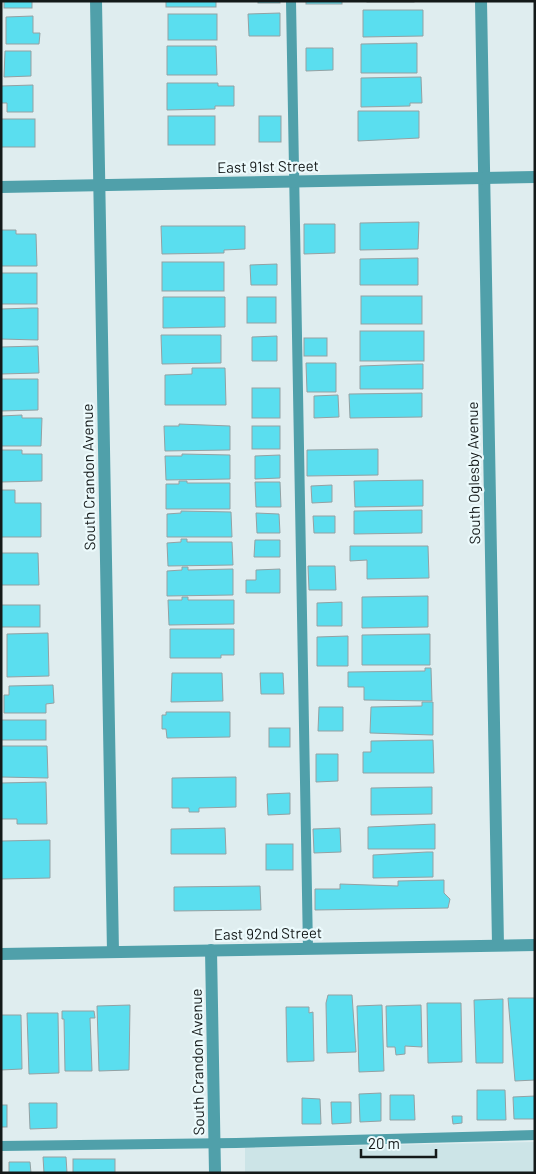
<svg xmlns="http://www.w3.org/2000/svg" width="536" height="1174" viewBox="0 0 536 1174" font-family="Barlow,sans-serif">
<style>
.built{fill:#cce4e7}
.building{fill:#5adeef;stroke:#94a1a3}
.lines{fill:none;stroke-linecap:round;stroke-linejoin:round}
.service{stroke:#50a0aa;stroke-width:10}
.minor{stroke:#50a0aa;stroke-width:12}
.labels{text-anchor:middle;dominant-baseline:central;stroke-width:4.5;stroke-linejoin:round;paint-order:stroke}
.street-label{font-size:15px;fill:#141919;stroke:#ecfafc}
</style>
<rect width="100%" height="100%" fill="#dfedef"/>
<path class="built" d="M535 1142V1173H245V1148Z"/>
<g class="building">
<rect x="4" y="1" width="28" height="7"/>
<rect x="166" y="1" width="50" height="6"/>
<rect x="258" y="1" width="22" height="2"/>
<rect x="306" y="1" width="36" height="3"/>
<rect x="367" y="1" width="47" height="1"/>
<path d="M363 10H423V36L363 37Z"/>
<path d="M280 13V36H249L248 14Z"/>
<rect x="168" y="14" width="49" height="26"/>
<path d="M33 16V33H40L39 44H6V17Z"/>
<path d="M417 43V73H361V44Z"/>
<path d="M167 46H216L217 75H167Z"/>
<path d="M306 48H333V70L306 71Z"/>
<path d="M5 51H31V76L4 77Z"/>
<path d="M421 77 422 103H410V106L361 107V78Z"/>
<path d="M167 83H218V86H234V106H215V109L167 110Z"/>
<path d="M33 85V112H7V103H1V86Z"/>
<path d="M358 111H419V138L358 141Z"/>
<rect x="168" y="116" width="47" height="29"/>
<rect x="259" y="116" width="22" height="26"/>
<rect x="1" y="119" width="34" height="28"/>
<path d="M419 222 418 249 360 250V223Z"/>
<path d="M304 224H335V253L304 254Z"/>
<path d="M161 226H245V249L224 250V253L162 254Z"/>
<path d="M1 230H16V234H36L37 266H1Z"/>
<path d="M418 258V285H360V259Z"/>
<rect x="162" y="262" width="62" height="29"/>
<path d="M277 264V285H251L250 265Z"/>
<rect x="1" y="273" width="36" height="31"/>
<rect x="361" y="296" width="61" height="28"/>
<path d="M163 297H225V327L163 328Z"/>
<rect x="247" y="297" width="29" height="26"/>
<path d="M32 308H38V340L1 339V309Z"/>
<rect x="360" y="331" width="64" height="30"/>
<path d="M161 335H221V363L162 364Z"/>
<path d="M277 336V361H252V337Z"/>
<rect x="304" y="338" width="23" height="18"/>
<path d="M38 346 39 373 1 374V347Z"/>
<path d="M306 363H336V392H307Z"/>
<path d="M418 364H423V389H360V366Z"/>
<path d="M192 368H225L226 405H165V375L192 374Z"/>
<path d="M1 379H38V410L1 411Z"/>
<rect x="252" y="388" width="28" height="30"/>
<path d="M422 393V417L350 418 349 394Z"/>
<path d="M338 395 339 417 314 418V396Z"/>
<path d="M22 415V418H42L41 446H1V416Z"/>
<path d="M179 424 230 426V450L165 451 164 426H179Z"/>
<rect x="252" y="426" width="28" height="23"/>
<path d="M378 449V475L307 476V450Z"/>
<path d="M1 450H22V454H42V481L1 482Z"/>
<path d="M182 454 230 455V479L166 480 165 456H182Z"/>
<path d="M280 455V478L255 479V456Z"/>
<path d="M423 480V506L355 507 354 481Z"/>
<path d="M179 481H187V483H230V509H166V484H179Z"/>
<path d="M255 482H280L281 507H256Z"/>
<path d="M332 485V502L312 503 311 486Z"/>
<path d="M1 490H15V503H41V537H1Z"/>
<path d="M422 510V533L354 534V511Z"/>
<path d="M181 511 231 512 232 537H167V514L181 513Z"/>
<path d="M256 513 279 514 280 533H257Z"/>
<path d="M313 516H335V533H314Z"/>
<path d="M181 539H187V542H232L233 565 168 566 167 543 181 542Z"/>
<path d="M255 540H280V557H254Z"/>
<path d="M350 546H428L429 578 367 579V560L350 561Z"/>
<path d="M1 553H38L39 585H1Z"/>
<path d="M308 566H335L336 590H309Z"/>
<path d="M182 567H188V570L233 569V595L167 596V571L182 570Z"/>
<path d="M280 569V593H246V580H256V570Z"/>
<path d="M428 596V627L362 628V597Z"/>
<path d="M182 597H188V600H234V624L169 625 168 600H182Z"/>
<path d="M342 602V626H317V603Z"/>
<rect x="1" y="605" width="39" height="22"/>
<path d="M170 629H234V655H221V658H170Z"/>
<path d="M48 633 49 676 7 677V634Z"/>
<path d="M430 634V665H362V635Z"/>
<path d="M348 636V666H317V637Z"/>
<path d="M425 668H431L432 701 364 700V687H348V672L425 671Z"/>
<path d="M172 673H222L223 701 171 702Z"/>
<path d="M260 673H283L284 694H261Z"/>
<path d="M53 685 54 703 46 704V713H4V695H9V686Z"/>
<path d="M422 702H433V735L370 733 371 707 422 706Z"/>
<path d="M319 707H343V731H318Z"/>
<path d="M166 712H230V737L167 738 166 729H162V715H166Z"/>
<rect x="1" y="720" width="45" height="20"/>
<rect x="269" y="728" width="21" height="19"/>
<path d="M433 740 434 773H363V752H371V741Z"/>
<path d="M1 746H47L48 778 1 777Z"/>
<path d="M316 754H338V781L316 782Z"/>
<path d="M236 777V807L199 808V812H189V808H172V778Z"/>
<path d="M46 782 47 824H17V819H1V783Z"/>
<path d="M432 787V814L371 815V788Z"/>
<path d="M290 793V814L268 815 267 794Z"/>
<path d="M435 824V849H368V827Z"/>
<path d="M225 828 226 854H171V829Z"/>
<path d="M340 828 341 852 314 853 313 829Z"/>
<path d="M50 840V878L1 879V841Z"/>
<rect x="266" y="844" width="27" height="26"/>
<path d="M427 852H433V877L373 878V855Z"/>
<path d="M444 880V893L450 899 448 908 315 910V889H340V884L398 886V881Z"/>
<path d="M260 886 261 910 174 911V887Z"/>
<path d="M328 995H352L356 1052 327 1053 326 1003Z"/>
<path d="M508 998H535V1080L515 1081Z"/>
<path d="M503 999V1063H476L474 1000Z"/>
<path d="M427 1003H461L462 1062 428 1063Z"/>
<path d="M130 1005 129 1070 99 1071 97 1006Z"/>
<path d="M382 1005 384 1071 359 1072 357 1006Z"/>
<path d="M421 1005 422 1047 405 1046V1054L396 1055 395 1047H387L386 1006Z"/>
<path d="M286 1007H309V1013L313 1012 314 1061 287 1062Z"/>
<path d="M62 1011H94L95 1018H90L92 1071H65L64 1019H62Z"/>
<path d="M27 1013H58L59 1073 29 1074Z"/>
<path d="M1 1015H21L22 1069 1 1070Z"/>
<path d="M477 1090H505L506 1120H477Z"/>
<path d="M381 1093V1121L360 1122 359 1094Z"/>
<path d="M390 1095H414L415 1120H390Z"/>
<path d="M535 1096V1119H514L513 1097Z"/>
<path d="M302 1098 320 1099 321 1124H302Z"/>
<path d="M331 1102H351V1123L332 1124Z"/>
<path d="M29 1103H57V1128L30 1129Z"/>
<rect x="1" y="1105" width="6" height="22"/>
<path d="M452 1116H462V1123L453 1124Z"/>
<path d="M43 1157H66L67 1173H44Z"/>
<rect x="73" y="1159" width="42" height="14"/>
<path d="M9 1162H30L31 1173H9Z"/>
</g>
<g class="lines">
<g class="service">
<path d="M291 1 308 949"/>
<path d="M1 1146 236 1143 535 1135"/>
</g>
<g class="minor">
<path d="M96 1 113 952"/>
<path d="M481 1 498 945"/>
<path d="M1 187 535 177"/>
<path d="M211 950 215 1173"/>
<path d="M1 954 535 945"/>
</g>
</g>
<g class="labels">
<g class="street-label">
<text transform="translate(268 166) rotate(-1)">East 91st Street</text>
<text transform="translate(473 473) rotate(-91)">South Oglesby Avenue</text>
<text transform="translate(88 477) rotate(-91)">South Crandon Avenue</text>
<text transform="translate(268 933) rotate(-1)">East 92nd Street</text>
<text transform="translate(197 1062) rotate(-91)">South Crandon Avenue</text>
</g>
</g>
<rect width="536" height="1174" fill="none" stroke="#141919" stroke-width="5"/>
<path d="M361 1149v8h75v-8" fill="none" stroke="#141919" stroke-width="2.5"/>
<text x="368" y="1149" font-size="15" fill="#141919" stroke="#ecfafc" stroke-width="4" paint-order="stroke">20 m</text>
</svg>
